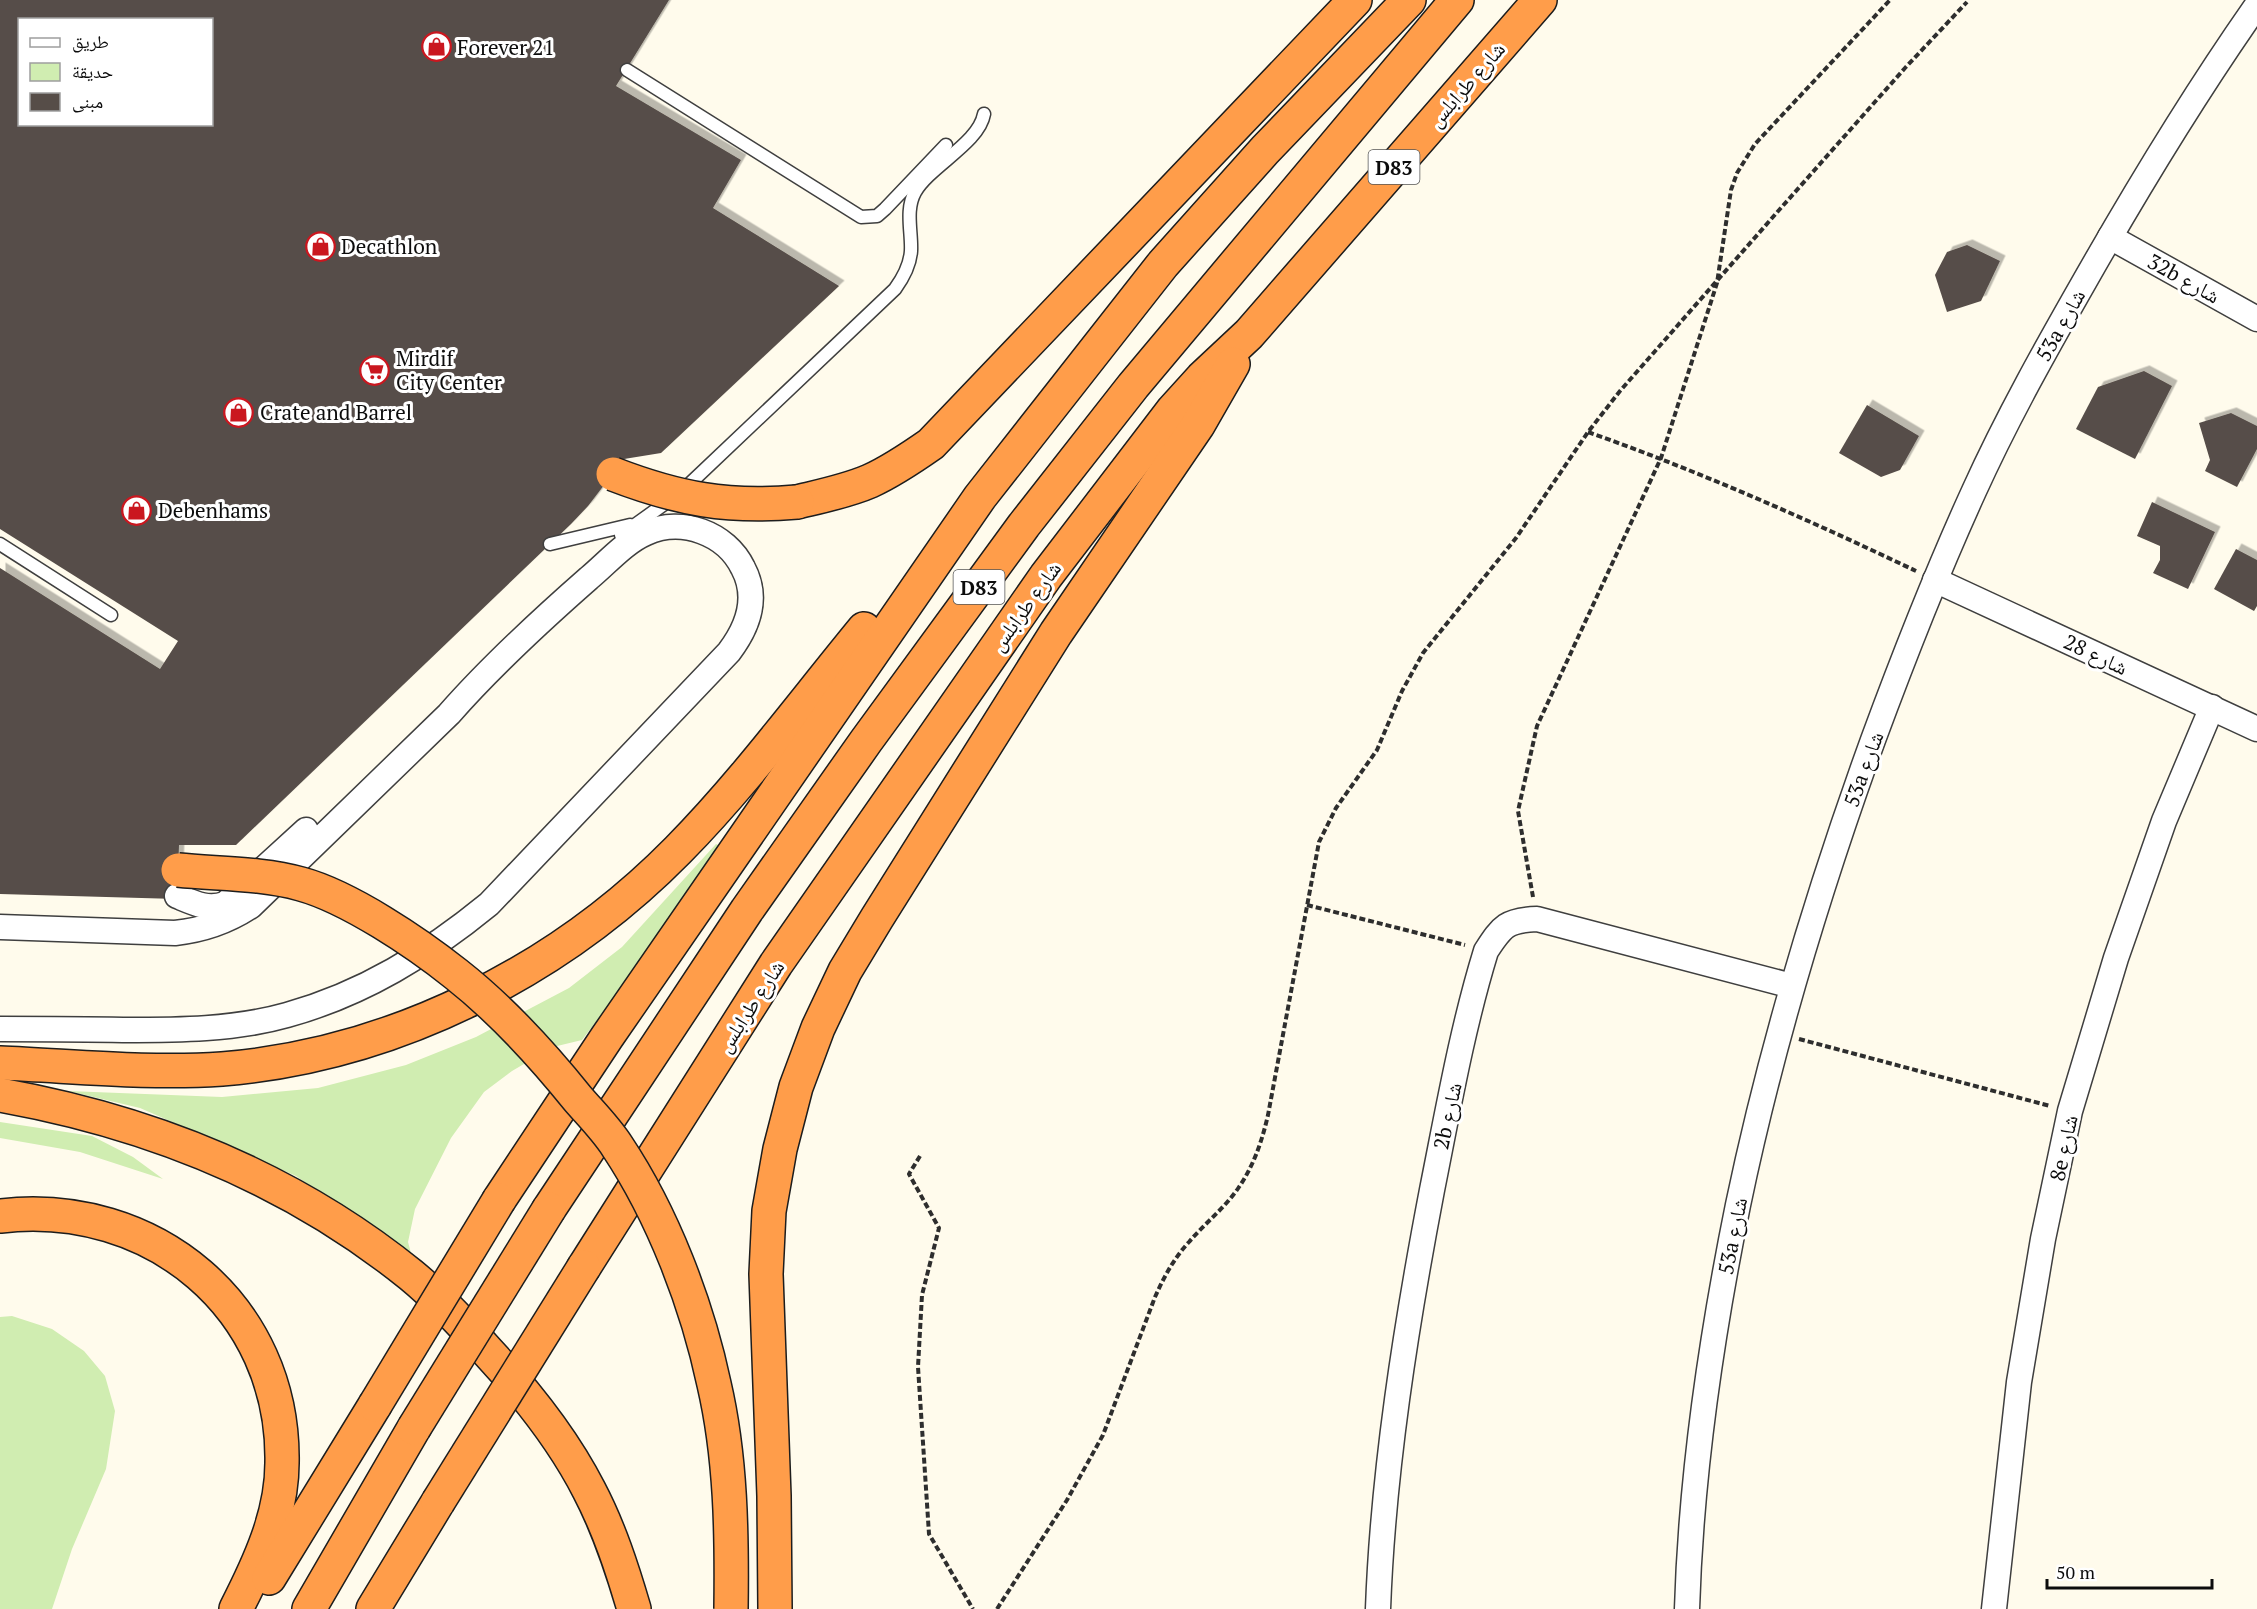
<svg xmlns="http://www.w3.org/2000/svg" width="2257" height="1609" viewBox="0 0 2257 1609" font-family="'PT Serif','Noto Naskh Arabic',serif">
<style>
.green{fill:#d0edb1}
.building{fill:#564d48;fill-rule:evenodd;filter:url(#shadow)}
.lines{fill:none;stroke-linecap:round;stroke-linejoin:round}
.service-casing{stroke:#3f3f3f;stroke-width:15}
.minor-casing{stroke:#3f3f3f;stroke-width:27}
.motorway-casing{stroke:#1d1d1d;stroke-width:36}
.path{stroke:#2e2e2e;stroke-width:4;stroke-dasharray:6 3;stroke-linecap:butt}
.service{stroke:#fff;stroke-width:12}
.minor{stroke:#fff;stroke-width:24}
.motorway{stroke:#ff9d4a;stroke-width:33}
.motorway-bridge-casing{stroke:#1d1d1d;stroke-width:36;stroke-linecap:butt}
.motorway-bridge{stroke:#ff9d4a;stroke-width:33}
.labels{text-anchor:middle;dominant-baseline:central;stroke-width:6;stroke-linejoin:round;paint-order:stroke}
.shield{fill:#fff;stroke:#555;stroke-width:1.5}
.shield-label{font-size:20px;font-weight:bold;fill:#0c0c0c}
.poi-label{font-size:21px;fill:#0c0c0c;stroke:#fff;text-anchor:start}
.street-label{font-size:21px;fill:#0c0c0c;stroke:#fff}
</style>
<defs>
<filter id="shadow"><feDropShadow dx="5.5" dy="-5.5" stdDeviation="0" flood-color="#0004"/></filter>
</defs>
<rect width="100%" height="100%" fill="#fffbec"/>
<g class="green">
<path d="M716 844 727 849 582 1040 553 1047 512 1071 484 1092 451 1138 415 1209 408 1242 416 1272 364 1223 296 1176 140 1108 68 1091 222 1097 318 1088 406 1065 476 1037 569 988 622 947Z"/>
<path d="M0 1122 92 1136 133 1157 163 1179 80 1152 0 1138Z"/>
<path d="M12 1316 52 1329 84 1351 105 1376 115 1411 106 1469 72 1549 52 1609H0V1317Z"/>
</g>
<g class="building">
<path d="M0 0H669L616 86 741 160 713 208 839 286 661 453 624 459 588 506 571 524 236 845H179L177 899 0 894V568L160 669 178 641 0 529ZM20 20H212V124H20Z"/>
<path d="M1967 245 2000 261 1981 301 1947 312 1935 275 1947 252Z"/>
<path d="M2144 371 2172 386 2135 459 2076 429 2098 387Z"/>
<path d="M1867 405 1919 436 1900 470 1881 477 1839 453Z"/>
<path d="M2231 413 2257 426V449L2237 487 2205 471 2210 460 2199 423Z"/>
<path d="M2152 502 2215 532 2188 589 2153 573 2160 560V546L2137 536Z"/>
<path d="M2236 549 2257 560V606L2254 611 2214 589Z"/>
</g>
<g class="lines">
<defs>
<g id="service">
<path d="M627 70 861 217 877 216 885 209 946 145"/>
<path d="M621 535 681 492 895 289C903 278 910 266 911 251 912 232 905 210 915 192 930 166 979 143 984 114"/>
<path d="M0 544 111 615"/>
<path d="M550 544 630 525"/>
</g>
<g id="minor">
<path d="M2110 237 2257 319"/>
<path d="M1935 580 2257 729"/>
<path d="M177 896C194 903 207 910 225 904L306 830"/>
<path d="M0 927 175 933C204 930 227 922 251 906L449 714C492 665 540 621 589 578 607 563 625 542 646 533 682 517 726 533 743 568 759 598 748 627 729 652L489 904C428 954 363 994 287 1015 234 1030 178 1030 123 1030 82 1029 41 1029 0 1029"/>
<path d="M1378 1609C1383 1471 1406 1326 1432 1190 1448 1110 1462 1029 1486 951 1502 926 1507 920 1537 919L1792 986"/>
<path d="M1687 1609C1691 1474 1711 1338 1738 1205 1771 1047 1818 892 1873 740 1904 656 1937 572 1974 491 2007 418 2047 347 2087 277 2140 184 2196 92 2257 5"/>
<path d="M1994 1609 2019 1382 2043 1239 2070 1111 2116 958 2164 821 2212 707"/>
</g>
<g id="motorway">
<path d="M797 502C822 496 847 491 870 481 892 471 911 458 931 444L1355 0"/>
<path d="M0 1063C73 1066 148 1074 222 1069 393 1055 558 972 678 850 745 782 803 703 864 629"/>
<path d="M0 1095C151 1122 291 1178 411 1275 439 1298 464 1325 488 1352 527 1394 563 1439 589 1490 609 1528 622 1568 634 1609"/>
<path d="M499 1200 607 1037 980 497 1163 264 1265 150 1409 0"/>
<path d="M549 1209 747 910 866 741 1024 525 1133 386 1457 0"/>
<path d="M0 1216C152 1198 285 1307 282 1463 282 1515 259 1564 236 1609"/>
<path d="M584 1267 776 964 1046 576 1173 410 1202 378 1249 334 1540 0"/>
<path d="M269 1578 375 1405"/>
<path d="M309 1609 414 1428"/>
<path d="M373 1609 438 1502"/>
<path d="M775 1609 774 1496 766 1274 769 1211 780 1149 796 1087 818 1028 845 971 877 918 1056 633 1198 425 1233 364"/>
</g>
</defs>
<use href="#service" class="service-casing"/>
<use href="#minor" class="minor-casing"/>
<use href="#motorway" class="motorway-casing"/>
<g class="path">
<path d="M1588 432C1701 472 1809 520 1916 571"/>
<path d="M1533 897 1518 811 1537 726 1661 458 1717 283 1731 190 1737 173 1755 144 1890 0"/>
<path d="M1307 905 1465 945"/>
<path d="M1799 1039 2050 1106"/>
<path d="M920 1156 909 1174 939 1228 922 1295 918 1367 929 1534 973 1609"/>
<path d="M997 1609 1067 1500 1103 1435 1155 1297C1164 1277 1174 1258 1189 1242 1205 1223 1225 1208 1239 1187 1254 1165 1262 1141 1268 1115L1319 842 1336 808 1377 750 1402 691 1423 653 1516 538 1588 432 1620 391 1780 209 1905 68 1967 2"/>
</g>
<use href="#service" class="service"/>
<use href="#minor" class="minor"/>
<use href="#motorway" class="motorway"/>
<defs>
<g id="motorway-bridge">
<path d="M613 474C678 499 727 508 797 502"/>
<path d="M178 870C218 874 262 873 301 884 349 897 417 943 456 974 503 1011 541 1053 578 1099 591 1114 606 1129 617 1146 663 1215 697 1304 714 1384 731 1457 732 1534 731 1609"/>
<path d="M375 1405 499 1200"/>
<path d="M414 1428 549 1209"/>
<path d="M438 1502 584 1267"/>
</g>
</defs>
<use href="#motorway-bridge" class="motorway-bridge-casing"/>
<use href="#motorway-bridge" class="motorway-bridge"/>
</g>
<defs>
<symbol id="shop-ring" viewBox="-11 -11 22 22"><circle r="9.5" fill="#fff" stroke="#ca171f" stroke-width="1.5"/><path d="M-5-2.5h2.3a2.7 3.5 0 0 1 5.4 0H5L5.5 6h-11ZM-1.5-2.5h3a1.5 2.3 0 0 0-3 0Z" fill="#ca171f"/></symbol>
<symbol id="supermarket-ring" viewBox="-11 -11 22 22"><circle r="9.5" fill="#fff" stroke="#ca171f" stroke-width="1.5"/><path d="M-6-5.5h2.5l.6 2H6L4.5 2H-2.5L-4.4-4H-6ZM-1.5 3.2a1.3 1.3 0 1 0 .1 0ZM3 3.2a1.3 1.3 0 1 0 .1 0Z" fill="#ca171f"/></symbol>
</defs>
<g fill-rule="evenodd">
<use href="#shop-ring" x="420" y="30" width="33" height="33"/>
<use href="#shop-ring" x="304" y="230" width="33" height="33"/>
<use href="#supermarket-ring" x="358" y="354" width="33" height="33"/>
<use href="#shop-ring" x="222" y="396" width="33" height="33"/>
<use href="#shop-ring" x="120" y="494" width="33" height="33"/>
</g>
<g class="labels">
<g class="shield">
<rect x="1368.5" y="150" width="51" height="34" rx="4.5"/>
<rect x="953.5" y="570" width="51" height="34" rx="4.5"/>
</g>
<g class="shield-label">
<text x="1394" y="167">D83</text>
<text x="979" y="587">D83</text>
</g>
<g class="poi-label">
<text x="457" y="47">Forever 21</text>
<text x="341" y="246">Decathlon</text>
<text x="396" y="358">Mirdif<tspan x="396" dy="24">City Center</tspan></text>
<text x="260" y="412">Crate and Barrel</text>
<text x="158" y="510">Debenhams</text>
</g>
<g class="street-label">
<text transform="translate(1466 84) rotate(-49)">شارع طرابلس</text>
<text transform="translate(2184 278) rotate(29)">32b شارع</text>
<text transform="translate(2060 325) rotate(-61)">53a شارع</text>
<text transform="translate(1025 606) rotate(-54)">شارع طرابلس</text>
<text transform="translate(2096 654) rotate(25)">شارع 28</text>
<text transform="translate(1863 769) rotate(-70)">53a شارع</text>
<text transform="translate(750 1006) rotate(-57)">شارع طرابلس</text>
<text transform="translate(1447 1116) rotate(-78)">2b شارع</text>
<text transform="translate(2063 1148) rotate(-78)">8e شارع</text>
<text transform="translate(1732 1236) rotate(-79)">53a شارع</text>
</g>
</g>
<rect x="18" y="18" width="195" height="108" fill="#ffffff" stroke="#9e9e9e" stroke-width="1.5"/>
<rect x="30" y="38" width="30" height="9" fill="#ffffff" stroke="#9e9e9e" stroke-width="1.5"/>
<text x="72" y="48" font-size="18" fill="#0c0c0c">طريق</text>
<rect x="30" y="63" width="30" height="18" fill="#d0edb1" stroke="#9e9e9e" stroke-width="1.5"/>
<text x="72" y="78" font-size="18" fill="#0c0c0c">حديقة</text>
<rect x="30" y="93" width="30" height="18" fill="#564d48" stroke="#9e9e9e" stroke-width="1.5"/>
<text x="72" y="108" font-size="18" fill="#0c0c0c">مبنى</text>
<path d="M2047 1579v9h165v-9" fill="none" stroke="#0c0c0c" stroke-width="3"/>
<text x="2056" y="1579" font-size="18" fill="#0c0c0c" stroke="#ffffff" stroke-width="4.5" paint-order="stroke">50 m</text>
</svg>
